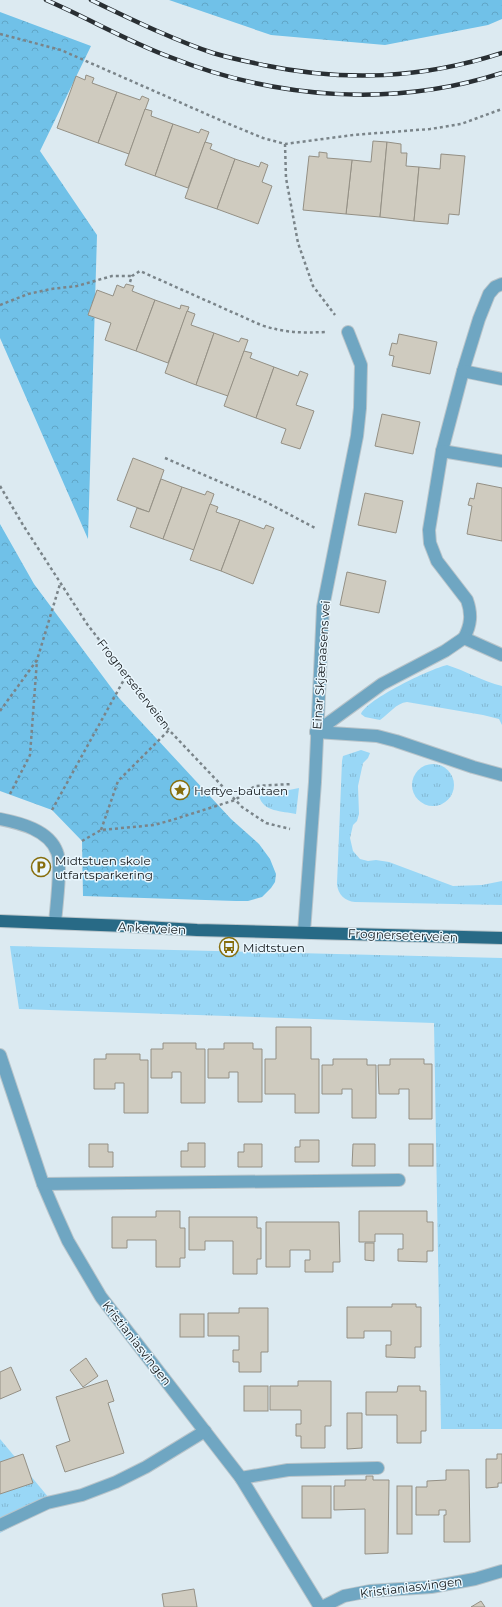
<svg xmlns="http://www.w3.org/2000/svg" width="502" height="1607" viewBox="0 0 502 1607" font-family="Montserrat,sans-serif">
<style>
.grass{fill:url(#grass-tufts)}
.forest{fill:url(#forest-crowns)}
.building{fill:#cfcbbf;stroke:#949085}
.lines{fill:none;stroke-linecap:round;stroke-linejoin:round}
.minor-casing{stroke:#b8c4ca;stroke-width:14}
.major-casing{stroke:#b8c4ca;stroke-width:14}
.path{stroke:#7a8489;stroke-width:2.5;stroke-dasharray:3 3;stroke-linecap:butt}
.minor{stroke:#6fa6c2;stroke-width:12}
.major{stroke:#286a86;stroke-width:12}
.rail-casing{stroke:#292f33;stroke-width:4.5}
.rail{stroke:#eaf7fe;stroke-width:3;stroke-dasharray:9;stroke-linecap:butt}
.labels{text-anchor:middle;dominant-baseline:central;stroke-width:3;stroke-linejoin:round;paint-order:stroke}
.street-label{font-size:12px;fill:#13181b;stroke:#eaf7fe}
.poi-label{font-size:12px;fill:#13181b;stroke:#eaf7fe;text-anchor:start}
</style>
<defs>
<pattern id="grass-tufts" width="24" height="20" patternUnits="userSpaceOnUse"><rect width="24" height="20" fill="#99d7f6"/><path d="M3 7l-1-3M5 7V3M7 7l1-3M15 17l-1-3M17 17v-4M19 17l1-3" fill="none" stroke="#83b8d2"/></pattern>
<pattern id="forest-crowns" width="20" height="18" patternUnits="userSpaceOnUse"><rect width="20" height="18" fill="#70c1e8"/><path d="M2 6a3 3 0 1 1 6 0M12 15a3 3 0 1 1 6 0" fill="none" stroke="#60a5c6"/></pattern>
</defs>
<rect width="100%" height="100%" fill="#dceaf1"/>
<g class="grass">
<path d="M447 665C466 671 482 681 502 686V725L499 719 483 715 407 702C396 703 389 714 380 720L365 717 361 714C367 699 430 669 447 665Z"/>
<path d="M361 750 370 753 368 758 363 763 358 786 359 814 357 821 353 825 350 838 353 851 360 859 368 861 376 860 389 862 453 886 482 885 502 881V905L355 902C345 901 338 895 337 884L342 761 343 756Z"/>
<circle cx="433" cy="785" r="21"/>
<path d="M299 788 296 814C282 811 263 812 259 796Z"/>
<path d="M10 946 502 958V1429H441L434 1023 19 1009Z"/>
<path d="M0 1439 54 1504 0 1533Z"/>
</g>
<g class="forest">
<path d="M169 0H502V19L488 25 385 45 271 35Z"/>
<path d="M0 12 91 46 40 151 97 235 88 539 0 338Z"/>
<path d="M0 524 34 584 119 698 231 819 259 844 270 859 276 874 275 882 271 888 262 897 248 901H236L83 896 82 841 52 810 0 791Z"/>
</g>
<g class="building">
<path d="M86 75 94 78 92 83 117 92 98 143 57 128 76 76 85 80Z"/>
<path d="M117 92 140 100 142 96 149 99 129 154 98 143Z"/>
<path d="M145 109 152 111 151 116 173 124 155 176 125 165Z"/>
<path d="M173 124 199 133 201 129 209 132 188 188 155 176Z"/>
<path d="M373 141 387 142 380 217 346 214 352 160 371 162Z"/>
<path d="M205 142 212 144 210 149 235 159 217 209 185 198Z"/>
<path d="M387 142 401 144V153H407L406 166 419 167 414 221 380 217Z"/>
<path d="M319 152 327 153V158L352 160 346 214 303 210 309 156 319 157Z"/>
<path d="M441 154 465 156 459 215 449 214 448 224 414 221 419 167 440 169Z"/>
<path d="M235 159 259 167 261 162 268 165 262 182 272 186 258 224 217 209Z"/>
<path d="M126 284 134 286 132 291 155 300 136 351 105 340 111 323 88 315 97 290 113 296 117 285 124 288Z"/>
<path d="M155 300 180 309 181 305 189 307 168 363 136 351Z"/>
<path d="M187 311 195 314 191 325 214 333 196 385 165 373Z"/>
<path d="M214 333 239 342 241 338 248 340 228 396 196 385Z"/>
<path d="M399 334 437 342 430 374 392 366 394 356 389 355 392 343 397 344Z"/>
<path d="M244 351 252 353 250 358 274 367 256 418 224 406Z"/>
<path d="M274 367 298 376 300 371 308 374 296 405 314 411 300 449 281 443 286 429 256 418Z"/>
<path d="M382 414 420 422 413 454 375 446Z"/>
<path d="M133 458 164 470 149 512 117 500Z"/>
<path d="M161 479 182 487 163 539 130 527 137 508 149 512Z"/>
<path d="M477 483 502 488V541L467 534 472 506 468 505 470 498 474 499Z"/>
<path d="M182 487 205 495 207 491 214 494 194 550 163 539Z"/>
<path d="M365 493 403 501 396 533 358 525Z"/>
<path d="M210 504 218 507 216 512 240 520 221 571 190 560Z"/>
<path d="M240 520 264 529 266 525 274 528 253 584 221 571Z"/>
<path d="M347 572 386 581 379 613 340 605Z"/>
<path d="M276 1027H311V1059H319V1113H295V1094H265V1059H276Z"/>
<path d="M163 1043H196V1049H205V1103H181V1072H172V1078H151V1049H163Z"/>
<path d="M224 1043H253V1049H262V1102H238V1072H229V1078H208V1049H224Z"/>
<path d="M106 1054H140V1060H148V1113H124V1083H115V1089H94V1059H106Z"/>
<path d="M333 1059H367V1065H376V1118H352V1089H342V1094H322V1065H333Z"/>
<path d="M390 1059H424V1064H432V1119H409V1089H399V1094H379L378 1065H390Z"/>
<path d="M300 1140H319V1162H295V1147H300Z"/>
<path d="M188 1143H205V1167H181V1151H188Z"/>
<path d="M89 1144H108V1152H113V1167H89Z"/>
<path d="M244 1144H262V1167H238V1152H244Z"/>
<path d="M353 1144H375V1166H352Z"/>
<rect x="409" y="1144" width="24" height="22"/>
<path d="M156 1211H180V1228H185V1258H180V1267H156V1240H127V1248H112V1217H156Z"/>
<path d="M359 1211H427V1222H433V1251H427V1262L398 1261V1249H403V1234H375V1242H359Z"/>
<path d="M189 1217H257V1228H261V1259H257V1274H233V1241H205V1250H189Z"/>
<path d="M266 1222H339L340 1262H333V1272H305V1260H310V1250H290V1267H266Z"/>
<path d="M365 1243H374V1261L365 1260Z"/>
<path d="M392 1304H416V1307H421V1347H415V1358L386 1357V1345H391V1331H364V1338H347V1307H392Z"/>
<path d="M239 1308H268V1352H261V1372H239V1362H233V1350H239V1336H208V1313H239Z"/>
<rect x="180" y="1314" width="24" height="23"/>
<path d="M86 1358 98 1376 83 1387 70 1370Z"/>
<path d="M11 1367 21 1390 0 1399V1372Z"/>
<path d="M107 1380 114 1401 108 1403 124 1453 65 1472 56 1446 70 1441 56 1397Z"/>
<path d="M298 1381H331V1426H325V1448H301V1436H296V1424H301V1410H270V1386H298Z"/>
<rect x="244" y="1386" width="24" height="25"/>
<path d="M398 1386H420V1391H426V1431H421V1443H397V1415H366V1392H397Z"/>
<path d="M347 1413H362V1448L347 1449Z"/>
<path d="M23 1454 33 1483 0 1494V1462Z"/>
<path d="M497 1454H502V1483H498V1487L486 1488V1459H497Z"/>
<path d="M446 1470H469L470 1542H444V1515H446V1510H439V1515H416V1487H427V1481L446 1480Z"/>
<path d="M366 1476H373V1480H389L388 1553 365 1554V1509L334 1510V1486H345V1480H366Z"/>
<rect x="302" y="1486" width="29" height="32"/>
<rect x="397" y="1486" width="15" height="48"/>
<path d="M194 1589 197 1607H164L162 1594Z"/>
<path d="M481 1601 485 1607H471Z"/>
</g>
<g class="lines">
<defs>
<g id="minor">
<path d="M502 284 495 287 489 294 479 319 463 371 442 451 429 530 430 543 437 561 467 600C472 614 471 625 464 638L502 655"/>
<path d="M463 371 502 379"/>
<path d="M442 451 502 461"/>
<path d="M316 732 377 736 396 741 473 767 502 775"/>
<path d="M316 732 382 684 445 651 464 638"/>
<path d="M0 819C20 823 49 830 57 852 62 864 56 909 55 923"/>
<path d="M304 932 315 782 323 607 357 436 360 408 361 365 348 332"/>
<path d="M0 1055 43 1184 55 1212 68 1241 101 1297 241 1478 320 1607"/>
<path d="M43 1184 399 1180"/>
<path d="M241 1478 288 1470 378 1468"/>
<path d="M0 1525 47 1503 82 1495 116 1482 146 1467 205 1431"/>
<path d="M322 1607 344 1596 370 1591 431 1587 475 1579 502 1571"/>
</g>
<path id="major" d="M0 921 126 926 197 930 502 938"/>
</defs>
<use href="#minor" class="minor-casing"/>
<use href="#major" class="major-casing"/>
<g class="path">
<path d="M0 34 61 50 229 124 263 138 285 144 353 135 430 129 461 124 502 109"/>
<path d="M285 144 286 178 298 243 313 286 335 315"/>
<path d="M130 282 132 276 140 271 261 325C285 333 302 333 327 332"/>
<path d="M0 305 28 294 51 289 77 286 112 276H132"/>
<path d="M165 458 264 501 317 529"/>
<path d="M0 486 23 525 87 624 169 730 242 807 266 823 290 829"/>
<path d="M0 711 37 660 60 584"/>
<path d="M10 794 30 755 37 660"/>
<path d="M52 810 126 676"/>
<path d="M101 830 118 781 169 730"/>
<path d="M82 841 101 830 154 825 172 820 235 800 255 786 292 784"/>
</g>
<use href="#minor" class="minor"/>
<use href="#major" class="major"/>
<defs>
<g id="rail">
<path d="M46 0C88 18 127 41 170 57 275 99 394 108 502 73"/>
<path d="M91 0C131 19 171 39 213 53 229 58 246 61 263 65 345 82 422 79 502 53"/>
</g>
</defs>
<use href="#rail" class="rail-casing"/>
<use href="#rail" class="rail"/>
</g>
<defs>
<symbol id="sight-ring" viewBox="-11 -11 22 22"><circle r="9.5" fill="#eaf7fe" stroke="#876e0d" stroke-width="1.5"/><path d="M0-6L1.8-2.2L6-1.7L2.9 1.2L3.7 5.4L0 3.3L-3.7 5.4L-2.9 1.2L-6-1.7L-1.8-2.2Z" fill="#876e0d"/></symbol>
<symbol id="parking-ring" viewBox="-11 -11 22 22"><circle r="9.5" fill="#eaf7fe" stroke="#876e0d" stroke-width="1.5"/><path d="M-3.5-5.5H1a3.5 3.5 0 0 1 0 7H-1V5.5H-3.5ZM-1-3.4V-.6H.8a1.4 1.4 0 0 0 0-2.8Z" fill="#876e0d"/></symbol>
<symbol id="bus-ring" viewBox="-11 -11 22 22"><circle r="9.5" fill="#eaf7fe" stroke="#876e0d" stroke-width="1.5"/><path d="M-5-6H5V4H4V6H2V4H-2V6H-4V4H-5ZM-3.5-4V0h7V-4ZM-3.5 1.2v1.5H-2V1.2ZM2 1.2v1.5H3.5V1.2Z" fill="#876e0d"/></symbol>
</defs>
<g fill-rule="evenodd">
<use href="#sight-ring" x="169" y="779" width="22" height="22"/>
<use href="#parking-ring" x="30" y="856" width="22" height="22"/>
<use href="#bus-ring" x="218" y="936" width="22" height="22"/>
</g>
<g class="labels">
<g class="street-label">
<text transform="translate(321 665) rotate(-86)">Einar Skjæraasens vei</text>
<text transform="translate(134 684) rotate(52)">Frognerseterveien</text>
<text transform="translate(152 928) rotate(3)">Ankerveien</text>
<text transform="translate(403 935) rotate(2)">Frognerseterveien</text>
<text transform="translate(137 1343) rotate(52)">Kristianiasvingen</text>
<text transform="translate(411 1587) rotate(-7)">Kristianiasvingen</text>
</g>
<g class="poi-label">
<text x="194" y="790">Heftye-bautaen</text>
<text x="55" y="860">Midtstuen skole<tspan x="55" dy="14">utfartsparkering</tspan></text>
<text x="243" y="947">Midtstuen</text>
</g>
</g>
</svg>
